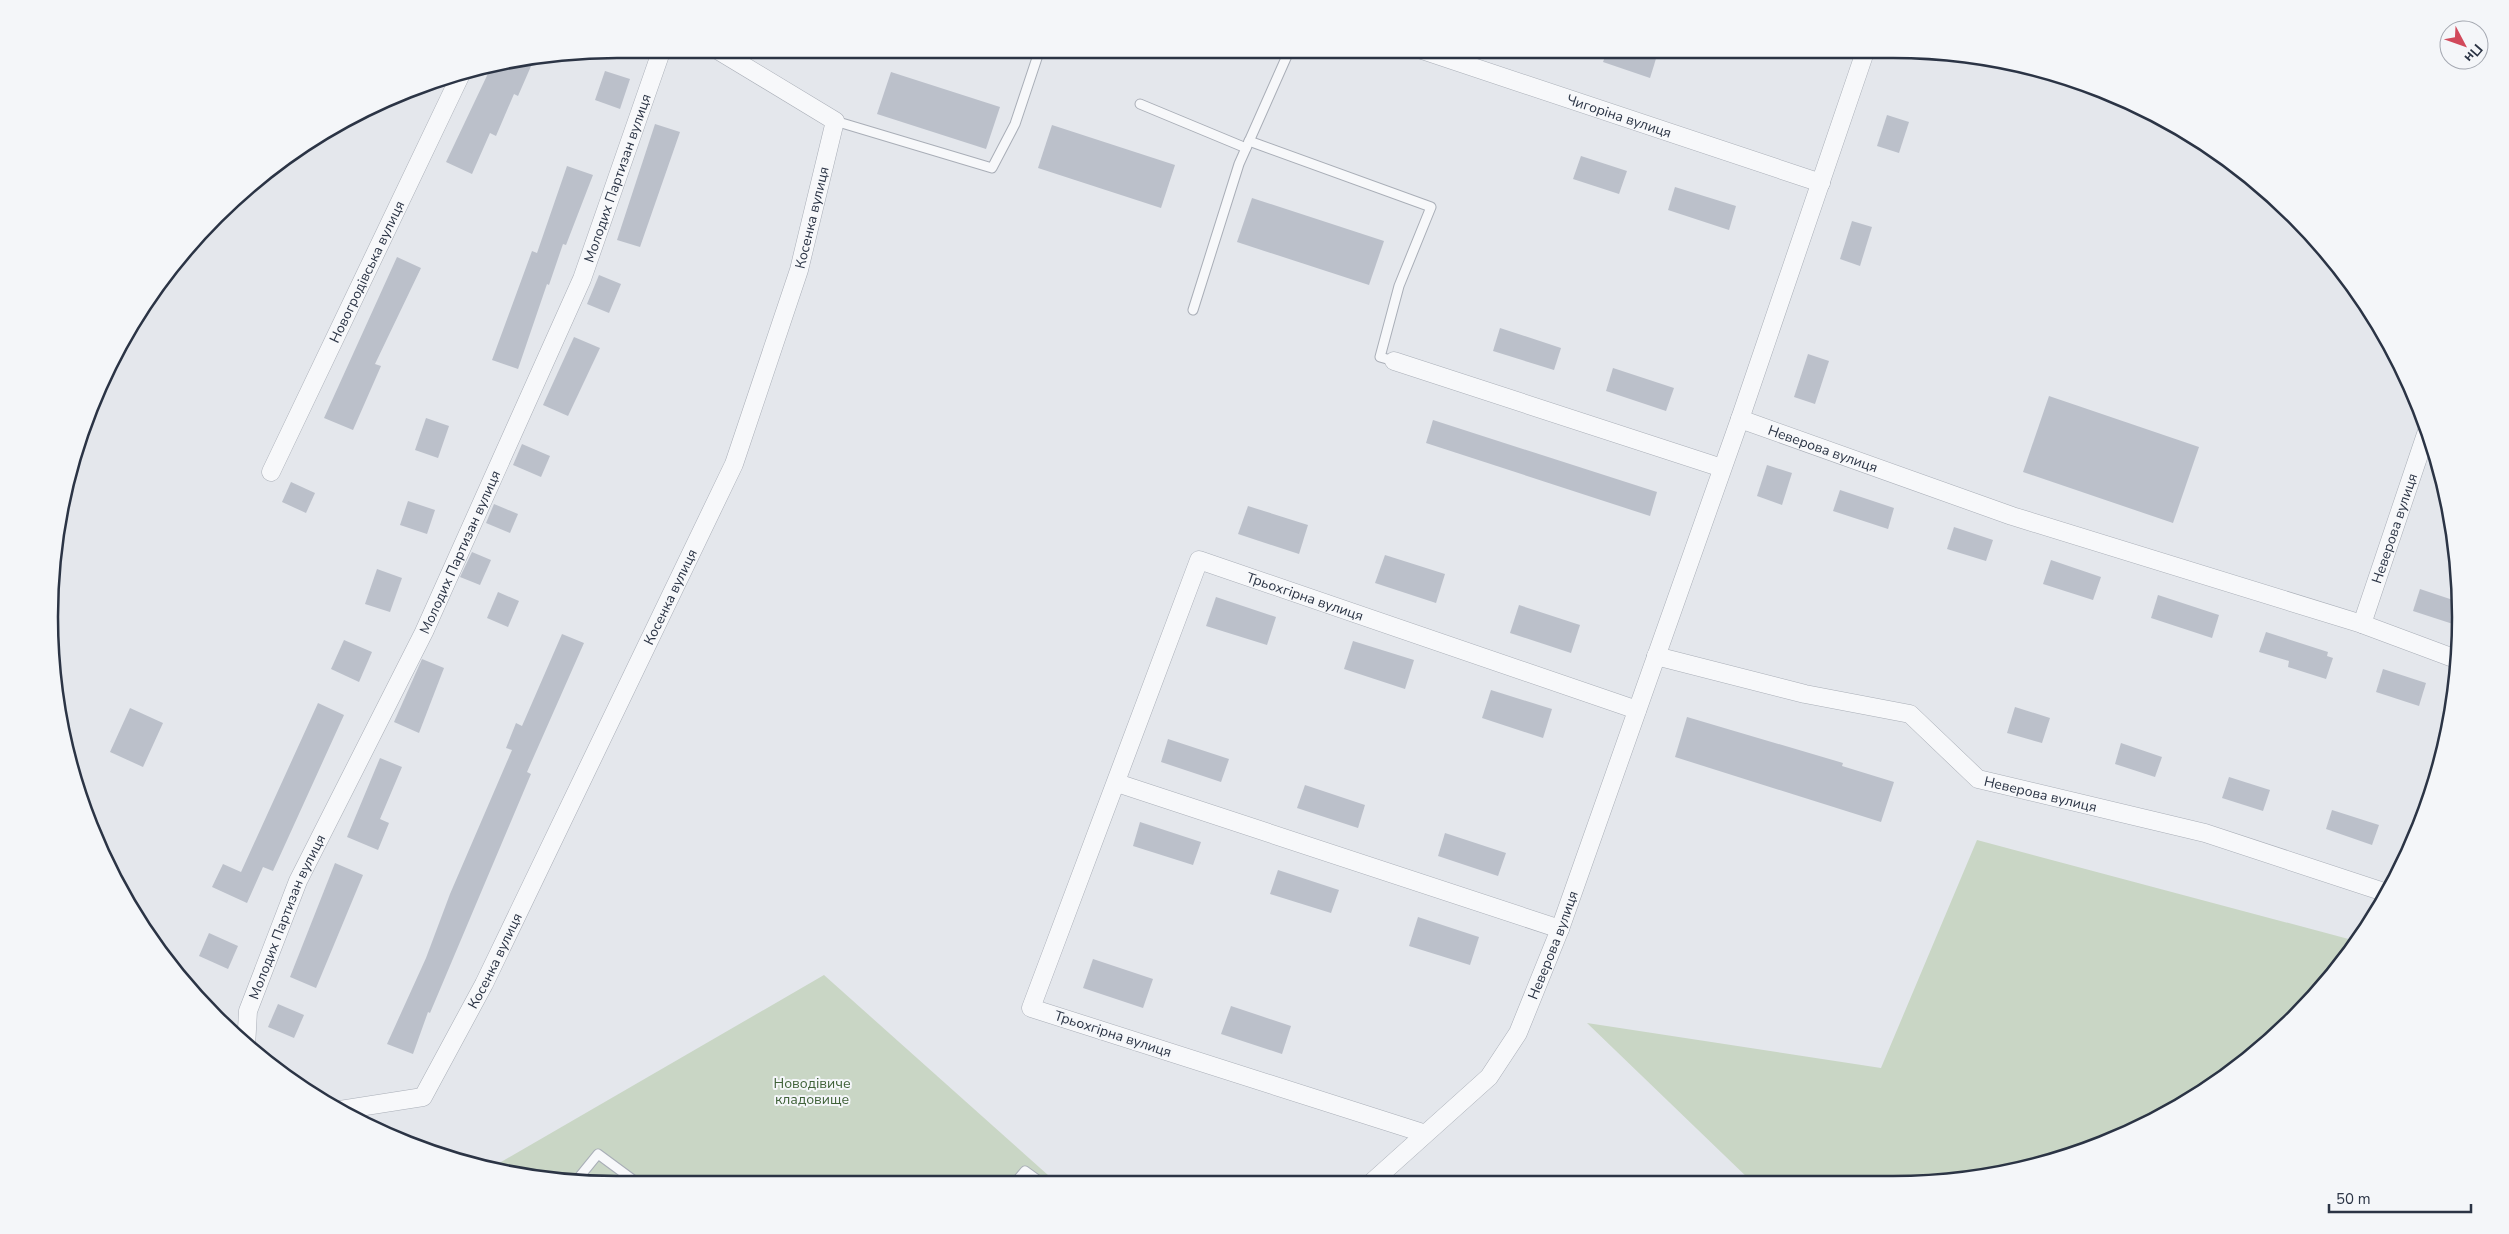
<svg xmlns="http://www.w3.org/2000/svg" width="2509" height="1234" viewBox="0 0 2509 1234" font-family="'Nunito Sans',sans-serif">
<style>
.green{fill:#c9d6c5}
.building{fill:#bbc0ca}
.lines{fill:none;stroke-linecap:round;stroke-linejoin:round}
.service-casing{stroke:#a9aeb7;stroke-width:11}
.minor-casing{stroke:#a9aeb7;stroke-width:19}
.service{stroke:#f7f8fa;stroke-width:9}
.minor{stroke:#f7f8fa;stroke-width:18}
.labels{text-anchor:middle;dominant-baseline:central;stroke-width:4;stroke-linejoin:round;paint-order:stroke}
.street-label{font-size:14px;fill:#2b3445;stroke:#f4f6f9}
.park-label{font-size:14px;fill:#3f6138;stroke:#f4f6f9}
.rim{fill:none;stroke:#2b3445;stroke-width:2.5}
</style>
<rect width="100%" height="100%" fill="#e4e7ec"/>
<g class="green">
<path d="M1977 840 2356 941 2343 963 2238 1068 2110 1142 1966 1180 1751 1181 1587 1023 1881 1068Z"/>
<path d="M824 975 1058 1184 617 1185 506 1174 489 1169Z"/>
</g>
<g class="building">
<path d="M1608 49H1659L1650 78 1603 62Z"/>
<path d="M535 57 518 96 514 94 496 136 490 133 472 174 446 162 493 63Z"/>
<path d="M605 71 630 79 620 109 595 100Z"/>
<path d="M891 72 1000 107 986 149 877 114Z"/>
<path d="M1887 115 1909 122 1899 153 1877 146Z"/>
<path d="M655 124 680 132 640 247 617 240Z"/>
<path d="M1052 125 1175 165 1161 208 1038 168Z"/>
<path d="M1581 156 1627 171 1619 194 1573 179Z"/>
<path d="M567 166 593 175 566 245 563 244 549 285 547 284 518 369 492 360 532 251 537 253Z"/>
<path d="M1675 187 1736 206 1729 230 1668 210Z"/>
<path d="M1252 198 1384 241 1369 285 1237 242Z"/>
<path d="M1852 221 1872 227 1860 266 1840 259Z"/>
<path d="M397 257 421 268 375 364 381 366 353 430 324 418Z"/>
<path d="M599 275 621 284 609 313 587 304Z"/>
<path d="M1500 328 1561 348 1554 370 1493 351Z"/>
<path d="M574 337 600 348 568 416 543 405Z"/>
<path d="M1808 354 1829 361 1815 404 1794 397Z"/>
<path d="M1613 368 1674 388 1666 411 1606 391Z"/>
<path d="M2049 396 2199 447 2173 523 2023 472Z"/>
<path d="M426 418 449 426 438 458 415 450Z"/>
<path d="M1433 420 1657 492 1650 516 1426 443Z"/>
<path d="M522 444 550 456 541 477 513 465Z"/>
<path d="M1767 465 1792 473 1782 505 1757 496Z"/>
<path d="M291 482 315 493 306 513 282 502Z"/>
<path d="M1840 490 1894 508 1888 529 1833 511Z"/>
<path d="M408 501 435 510 427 534 400 525Z"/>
<path d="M494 504 518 514 510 533 486 523Z"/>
<path d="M1248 506 1308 525 1299 554 1238 534Z"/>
<path d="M1954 527 1993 540 1986 561 1947 549Z"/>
<path d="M472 552 491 560 480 585 460 577Z"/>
<path d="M1385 555 1445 574 1436 603 1375 583Z"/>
<path d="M2051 560 2101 577 2093 600 2043 584Z"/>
<path d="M377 569 402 578 390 612 365 604Z"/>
<path d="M2420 589 2459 602V626L2413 611Z"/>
<path d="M498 592 519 601 508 627 487 618Z"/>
<path d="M2158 595 2219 615 2212 638 2151 618Z"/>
<path d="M1216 597 1276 617 1267 645 1206 626Z"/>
<path d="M1519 605 1580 625 1571 653 1510 633Z"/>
<path d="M2266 632 2328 652 2327 656 2333 658 2326 679 2288 667 2289 661 2259 652Z"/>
<path d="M562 634 584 643 527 772 531 774 430 1013 428 1012 413 1054 387 1044 426 958 450 894 512 750 506 748 516 723 522 726Z"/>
<path d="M344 640 372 652 359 682 331 669Z"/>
<path d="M1353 641 1414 660 1405 689 1344 669Z"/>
<path d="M422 659 444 668 419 733 394 722Z"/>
<path d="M2383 669 2426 683 2419 706 2376 692Z"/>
<path d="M1491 690 1552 709 1543 738 1482 718Z"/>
<path d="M318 703 344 715 273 871 263 867 247 903 212 887 223 864 241 872Z"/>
<path d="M2015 707 2050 718 2042 743 2007 733Z"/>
<path d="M130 708 163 723 143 767 110 752Z"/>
<path d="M1687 717 1843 763 1842 766 1894 782 1881 822 1675 757Z"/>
<path d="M1168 739 1229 759 1221 782 1161 762Z"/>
<path d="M2121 743 2162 757 2155 777 2115 764Z"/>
<path d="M380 758 402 767 380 819 389 823 378 850 347 837Z"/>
<path d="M2229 777 2270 790 2263 811 2222 798Z"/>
<path d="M1305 785 1365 805 1358 828 1297 808Z"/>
<path d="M2332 810 2379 825 2372 845 2326 829Z"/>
<path d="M1140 822 1201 842 1193 865 1133 846Z"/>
<path d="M1445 833 1506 853 1498 876 1438 856Z"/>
<path d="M335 863 363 875 316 988 290 977Z"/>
<path d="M1278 870 1339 890 1331 913 1270 894Z"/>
<path d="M1418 917 1479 937 1470 965 1409 946Z"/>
<path d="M209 933 238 946 228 969 199 956Z"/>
<path d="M1093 959 1153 979 1143 1008 1083 988Z"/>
<path d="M278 1004 304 1015 294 1038 268 1027Z"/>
<path d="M1231 1006 1291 1026 1282 1054 1221 1034Z"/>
</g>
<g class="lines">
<defs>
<g id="service">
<path d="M1140 104 1246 148"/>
<path d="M835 121 992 168 1015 124 1040 49"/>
<path d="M1249 141 1431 207 1399 286 1380 357 1394 361"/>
<path d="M1193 310 1239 164 1290 49"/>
<path d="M576 1181 598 1154 640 1185"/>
<path d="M1014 1184 1025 1171 1043 1184"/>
</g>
<g id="minor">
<path id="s1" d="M1419 49 1821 183"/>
<path d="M1394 361 1722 468"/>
<path id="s2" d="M1740 419 2012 516 2362 624 2456 659"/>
<path id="s3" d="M271 472 462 72"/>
<path id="s4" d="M2362 624 2427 431"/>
<path id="s5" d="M1656 656 1805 694 1910 714 1978 779 2205 833 2384 892"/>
<path d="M1117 783 1560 929"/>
<path id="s6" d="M246 1047 248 1011 298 881 424 632 582 279 662 49"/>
<path id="s7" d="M340 1110 423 1097 484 984 734 464 799 270 835 121 716 49"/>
<path id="s8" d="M1423 1133 1031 1008 1199 560 1637 710"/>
<path id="s9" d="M1371 1183 1489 1077 1518 1033 1560 929 1740 419 1866 49"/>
</g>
</defs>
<use href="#service" class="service-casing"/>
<use href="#minor" class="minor-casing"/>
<use href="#service" class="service"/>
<use href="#minor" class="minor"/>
</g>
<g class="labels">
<g class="street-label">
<text stroke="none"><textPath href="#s1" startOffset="211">Чигоріна вулиця</textPath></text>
<text stroke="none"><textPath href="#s6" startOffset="948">Молодих Партизан вулиця</textPath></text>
<text stroke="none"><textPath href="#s7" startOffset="1048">Косенка вулиця</textPath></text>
<text stroke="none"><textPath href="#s3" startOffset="222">Новогродівська вулиця</textPath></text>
<text stroke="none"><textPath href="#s2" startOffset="88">Неверова вулиця</textPath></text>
<text stroke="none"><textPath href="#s4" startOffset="101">Неверова вулиця</textPath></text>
<text stroke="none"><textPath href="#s6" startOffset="542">Молодих Партизан вулиця</textPath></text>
<text stroke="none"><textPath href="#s7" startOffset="642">Косенка вулиця</textPath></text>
<text stroke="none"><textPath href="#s8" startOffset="1002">Трьохгірна вулиця</textPath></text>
<text stroke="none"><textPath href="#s5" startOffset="419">Неверова вулиця</textPath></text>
<text stroke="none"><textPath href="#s6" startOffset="138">Молодих Партизан вулиця</textPath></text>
<text stroke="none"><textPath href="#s9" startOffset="306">Неверова вулиця</textPath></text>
<text stroke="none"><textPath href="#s7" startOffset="238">Косенка вулиця</textPath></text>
<text transform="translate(1113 1034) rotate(18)">Трьохгірна вулиця</text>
</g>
<g class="park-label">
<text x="812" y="1083">Новодівиче<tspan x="812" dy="16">кладовище</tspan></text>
</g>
</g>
<path d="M0 0H2509V1234H0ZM617 58H1893A559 559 0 0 1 2452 617V617A559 559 0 0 1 1893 1176H617A559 559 0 0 1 58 617V617A559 559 0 0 1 617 58Z" fill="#f4f6f9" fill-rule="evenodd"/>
<path class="rim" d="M617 58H1893A559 559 0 0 1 2452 617V617A559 559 0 0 1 1893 1176H617A559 559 0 0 1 58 617V617A559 559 0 0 1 617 58Z"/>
<g transform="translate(2464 45) rotate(131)"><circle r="24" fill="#f4f6f9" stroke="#a4a8b1"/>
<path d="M0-4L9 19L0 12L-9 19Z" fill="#d1495b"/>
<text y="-8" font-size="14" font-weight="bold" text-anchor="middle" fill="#2b3445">Пн</text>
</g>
<path d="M2329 1204v8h142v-8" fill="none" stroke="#2b3445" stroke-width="2.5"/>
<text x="2336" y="1204" font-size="15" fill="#2b3445" stroke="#f4f6f9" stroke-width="4" paint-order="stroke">50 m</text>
</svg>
